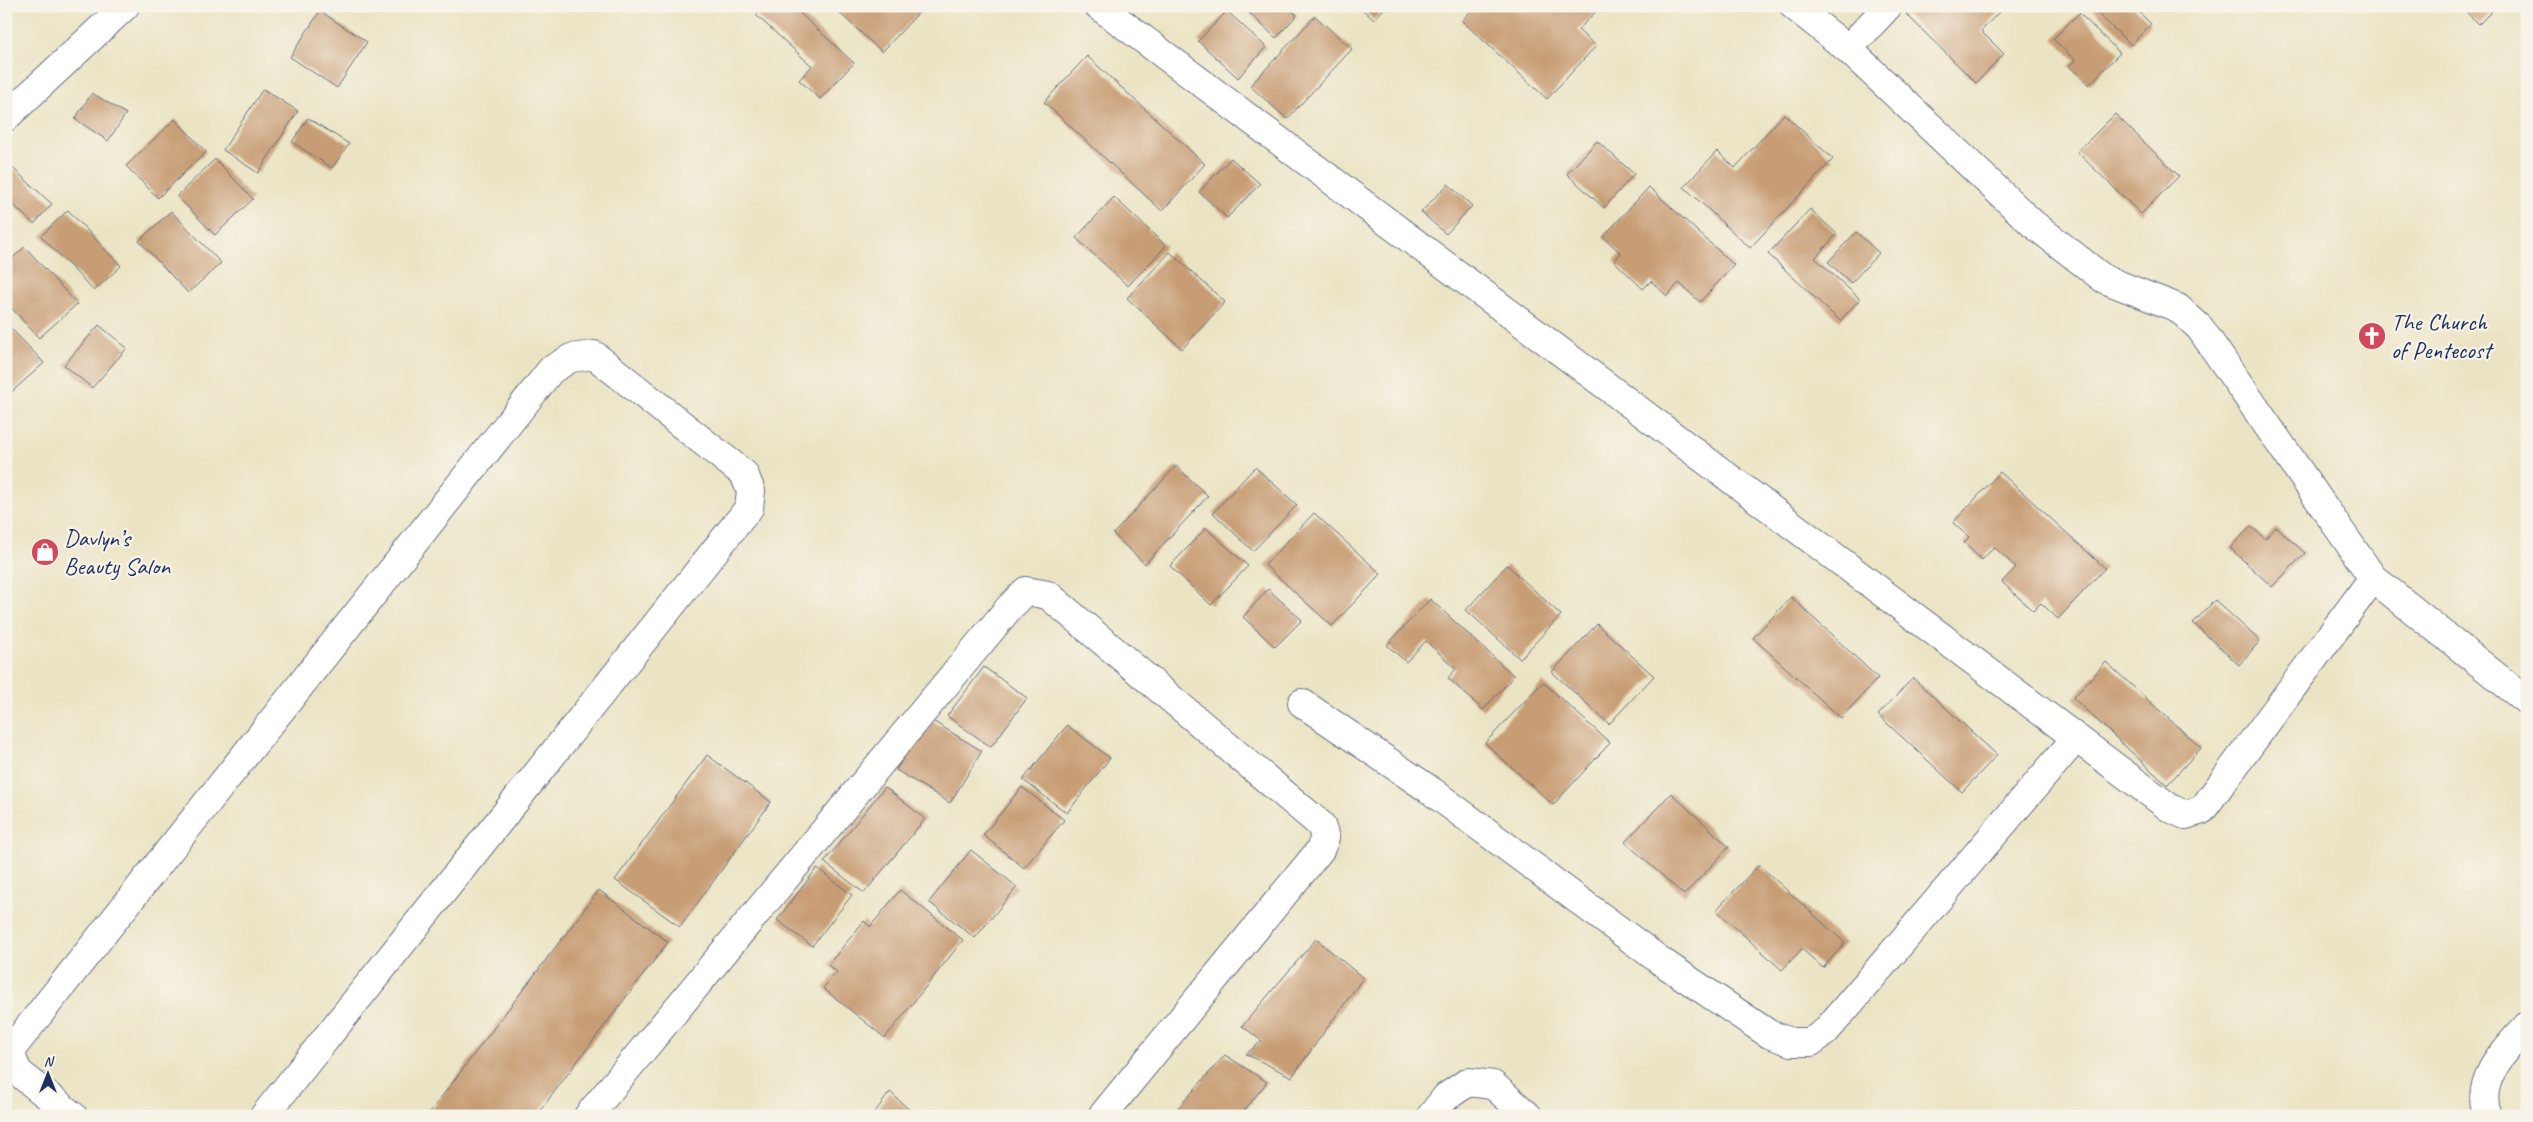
<svg xmlns="http://www.w3.org/2000/svg" width="2533" height="1122" viewBox="0 0 2533 1122" font-family="Caveat,sans-serif">
<style>
.building{fill:#c79d75}
.lines{fill:none;stroke-linecap:round;stroke-linejoin:round}
.minor-casing{stroke:#646e82;stroke-width:30}
.minor{stroke:#fff;stroke-width:28}
.labels{text-anchor:middle;dominant-baseline:central;stroke-width:4.5;stroke-linejoin:round;paint-order:stroke}
.poi-label{font-size:24px;fill:#1b2f5e;stroke:#f7f3e8;text-anchor:start}
</style>
<rect width="100%" height="100%" fill="#f7f3e8"/>
<filter id="ink" filterUnits="userSpaceOnUse"><feTurbulence type="fractalNoise" baseFrequency=".02" numOctaves="2"/><feDisplacementMap in="SourceGraphic" scale="10" xChannelSelector="R" yChannelSelector="G"/><feConvolveMatrix kernelMatrix="1 2 1 2 8 2 1 2 1" color-interpolation-filters="sRGB"/></filter>
<filter id="wash" filterUnits="userSpaceOnUse"><feTurbulence type="fractalNoise" baseFrequency=".0096" numOctaves="4" result="noise"/><feDisplacementMap in="SourceGraphic" scale="20" xChannelSelector="R" yChannelSelector="G"/><feGaussianBlur stdDeviation="1.12" result="paint"/><feColorMatrix in="noise" values="0 0 0 0 0 0 0 0 0 0 0 0 0 0 0 0 0 1.4 0 .05"/><feComposite in="paint" operator="in"/></filter>
<g filter="url(#wash)">
<rect width="100%" height="100%" fill="#ebe4c4"/>
<g id="blocks">
<g class="building">
<path d="M764 6H792L854 63 820 99 799 80 812 66 756 15Z"/>
<path d="M832 6H925L882 52Z"/>
<path d="M1242 6H1287L1297 15 1276 38Z"/>
<path d="M1359 6H1386L1374 20Z"/>
<path d="M1475 6H1601L1578 30 1596 46 1547 99 1462 21Z"/>
<path d="M1914 6H1955L1957 8 1959 6H1995L2000 11 1981 31 2004 54 1976 83 1906 14Z"/>
<path d="M2090 6H2133L2151 24 2131 45Z"/>
<path d="M2463 6H2497L2479 24 2462 8Z"/>
<path d="M320 11 367 42 337 88 290 57Z"/>
<path d="M1227 11 1266 47 1238 78 1198 41Z"/>
<path d="M2079 13 2120 53 2089 85 2069 66 2075 60 2053 39Z"/>
<path d="M1315 16 1352 49 1287 119 1250 86Z"/>
<path d="M1087 56 1205 164 1162 211 1044 102Z"/>
<path d="M263 89 298 111 258 173 223 150Z"/>
<path d="M92 93 126 114 108 141 75 119Z"/>
<path d="M1784 114 1833 159 1750 248 1684 187 1717 151 1735 168Z"/>
<path d="M2115 114 2179 176 2141 214 2077 152Z"/>
<path d="M308 118 349 144 332 168 292 142Z"/>
<path d="M175 119 206 152 158 198 126 166Z"/>
<path d="M1597 141 1634 174 1604 208 1567 174Z"/>
<path d="M1231 158 1260 184 1227 218 1199 192Z"/>
<path d="M215 159 253 199 215 235 177 196Z"/>
<path d="M6 162 52 204 34 224 6 198Z"/>
<path d="M1448 184 1472 206 1446 234 1421 212Z"/>
<path d="M1649 187 1734 265 1700 302 1679 283 1667 296 1651 281 1643 289 1614 261 1621 253 1603 237Z"/>
<path d="M1114 197 1166 246 1128 286 1076 238Z"/>
<path d="M1810 209 1837 234 1815 258 1860 299 1840 321 1768 254Z"/>
<path d="M68 210 121 266 94 291 41 236Z"/>
<path d="M171 211 221 263 188 293 139 241Z"/>
<path d="M1856 232 1879 253 1851 283 1828 262Z"/>
<path d="M25 247 77 304 39 338 6 302V264Z"/>
<path d="M1170 252 1225 302 1182 349 1127 298Z"/>
<path d="M6 323 44 363 6 397Z"/>
<path d="M99 325 127 348 92 388 64 365Z"/>
<path d="M1176 466 1208 496 1145 564 1113 534Z"/>
<path d="M1255 467 1297 505 1253 551 1213 513Z"/>
<path d="M2000 472 2105 568 2058 619 2041 603 2033 611 2002 582 2016 567 1994 547 1982 560 1964 543 1969 537 1953 523Z"/>
<path d="M1314 513 1381 574 1332 626 1265 565Z"/>
<path d="M2251 526 2265 539 2276 527 2305 553 2272 587 2230 548Z"/>
<path d="M1206 528 1248 566 1211 605 1170 566Z"/>
<path d="M1507 565 1561 615 1520 659 1466 610Z"/>
<path d="M1268 589 1302 620 1275 647 1243 617Z"/>
<path d="M1791 597 1878 678 1841 718 1753 638Z"/>
<path d="M1430 599 1514 676 1483 710 1448 678 1456 669 1426 641 1406 662 1387 645Z"/>
<path d="M2215 600 2260 641 2239 665 2193 623Z"/>
<path d="M1597 624 1654 676 1609 724 1552 672Z"/>
<path d="M2106 662 2201 748 2167 785 2073 698Z"/>
<path d="M984 667 1027 698 991 747 947 716Z"/>
<path d="M1913 678 1997 755 1962 792 1878 715Z"/>
<path d="M1543 682 1610 743 1553 805 1485 743Z"/>
<path d="M928 718 982 751 950 803 896 770Z"/>
<path d="M1067 725 1110 758 1067 813 1023 780Z"/>
<path d="M707 755 771 802 680 927 615 880Z"/>
<path d="M885 787 925 819 864 893 824 862Z"/>
<path d="M1022 787 1064 820 1024 868 983 835Z"/>
<path d="M1671 793 1729 847 1684 895 1625 842Z"/>
<path d="M971 850 1017 887 975 938 929 902Z"/>
<path d="M1759 865 1845 943 1823 968 1802 949 1782 970 1716 910Z"/>
<path d="M817 868 852 895 812 946 777 920Z"/>
<path d="M599 890 668 942 536 1116H427Z"/>
<path d="M900 890 963 940 885 1038 823 988 837 972 828 965 864 921 870 927Z"/>
<path d="M1316 939 1363 978 1292 1077 1246 1054 1262 1041 1242 1026Z"/>
<path d="M1225 1055 1267 1082 1240 1116H1171Z"/>
<path d="M890 1092 916 1116H872Z"/>
</g>
</g>
</g>
<g filter="url(#ink)">
<use href="#blocks" fill-opacity="0" stroke="#646e82" stroke-width="1"/>
<g class="lines">
<defs>
<g id="minor">
<path d="M1099 6 2170 808 2185 815 2202 810 2373 578"/>
<path d="M1794 6 1848 49 2032 223 2104 279 2178 308 2200 328 2373 578 2527 701"/>
<path d="M1848 49 1888 6"/>
<path d="M6 117 125 6"/>
<path d="M1302 703 1430 790 1662 962 1769 1034 1791 1042H1811L1825 1032 2076 738"/>
<path d="M73 1116 18 1072 12 1058 13 1047 551 370 571 358 594 355 744 474 751 491 749 508 264 1116"/>
<path d="M588 1116 1009 608 1026 591 1048 595 1321 825 1325 838 1320 850 1102 1116"/>
<path d="M1431 1116 1446 1097 1468 1082 1493 1085 1528 1116"/>
<path d="M2488 1116C2473 1081 2506 1049 2527 1026"/>
</g>
</defs>
<use href="#minor" class="minor-casing"/>
<use href="#minor" class="minor"/>
</g>
</g>
<defs>
<symbol id="church-disc" viewBox="-11 -11 22 22"><circle r="9.5" fill="#d1495b" stroke="#f7f3e8"/><path d="M-1.2-6h2.4v3.5h3.3v2.4h-3.3V6h-2.4V-.1h-3.3v-2.4h3.3Z" fill="#fff"/></symbol>
<symbol id="shop-disc" viewBox="-11 -11 22 22"><circle r="9.5" fill="#d1495b" stroke="#f7f3e8"/><path d="M-5-2.5h2.3a2.7 3.5 0 0 1 5.4 0H5L5.5 6h-11ZM-1.5-2.5h3a1.5 2.3 0 0 0-3 0Z" fill="#fff"/></symbol>
</defs>
<g fill-rule="evenodd">
<use href="#church-disc" x="2356" y="320" width="32" height="32"/>
<use href="#shop-disc" x="29" y="536" width="32" height="32"/>
</g>
<g class="labels">
<g class="poi-label">
<text x="2391" y="322">The Church<tspan x="2391" dy="28">of Pentecost</tspan></text>
<text x="64" y="538">Davlyn’s<tspan x="64" dy="28">Beauty Salon</tspan></text>
</g>
</g>
<rect width="2533" height="1122" fill="none" stroke="#f7f3e8" stroke-width="25"/>
<g transform="translate(48 1074)" stroke="#f7f3e8" stroke-width="4" paint-order="stroke">
<path d="M0-4L9 19L0 12L-9 19Z" fill="#1b2f5e"/>
<text y="-8" font-size="14" font-weight="bold" text-anchor="middle" fill="#1b2f5e">N</text>
</g>
</svg>
